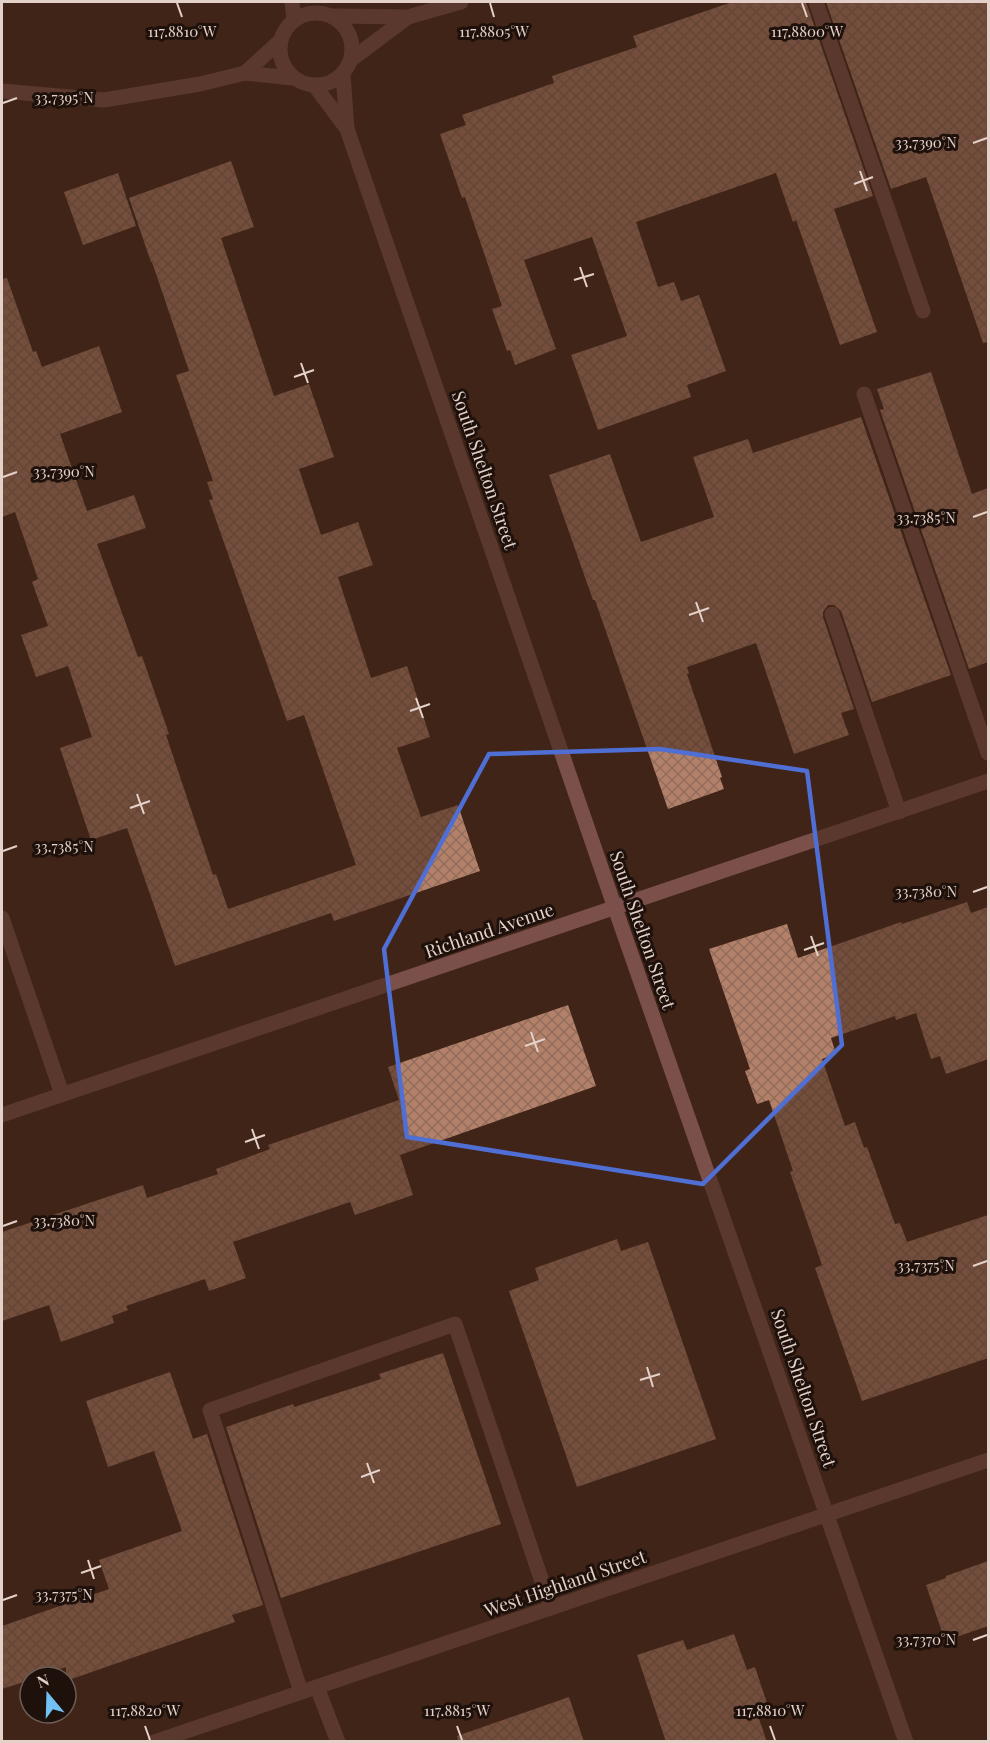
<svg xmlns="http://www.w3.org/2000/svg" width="990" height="1743" viewBox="0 0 990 1743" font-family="'Playfair Display',serif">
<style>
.building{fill:url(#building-cross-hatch)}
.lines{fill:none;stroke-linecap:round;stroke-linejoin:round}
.minor{stroke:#7b504b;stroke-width:15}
.marked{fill:none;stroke:#4f6fd4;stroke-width:4.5;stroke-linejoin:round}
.ticks{fill:none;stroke:#e4d1c9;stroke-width:2}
.labels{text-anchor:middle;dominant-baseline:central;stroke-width:6;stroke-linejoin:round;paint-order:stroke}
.street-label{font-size:18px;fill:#e4d1c9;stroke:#1e110b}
.ticks-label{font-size:15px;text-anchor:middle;fill:#e4d1c9;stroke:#1e110b;stroke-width:6;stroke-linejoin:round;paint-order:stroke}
</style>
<defs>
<pattern id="building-cross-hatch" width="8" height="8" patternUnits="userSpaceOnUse" patternTransform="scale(1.5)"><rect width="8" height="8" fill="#b3816a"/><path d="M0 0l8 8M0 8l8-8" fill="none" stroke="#926d5c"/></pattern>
</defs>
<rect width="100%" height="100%" fill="#402417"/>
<g class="building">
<path d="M732 2H806L873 196 834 209 877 332 840 345 796 220 793 222 776 173 636 222 658 287 674 282 681 301 699 295 726 371 687 385 691 397 598 430 571 355 627 336 592 237 524 260 556 349 515 365 510 350 507 351 492 309 502 306 465 197 462 198 440 134 466 125 462 115 554 83 552 76 637 47 633 36Z"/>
<path d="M826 2H988V342L983 343 926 177 891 189Z"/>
<path d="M231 161 254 227 221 238 274 396 309 384 334 457 299 469 321 535 358 522 373 565 338 577 371 678 407 666 430 737 397 748 421 817 458 805 480 871 334 921 331 913 175 966 127 828 91 840 60 748 92 737 68 666 36 677 21 635 48 626 32 582 38 579 15 512 2 517V279L7 278 33 352 36 351 42 367 99 346 122 412 60 434 87 511 134 495 146 528 97 544 138 657 142 656 169 734 166 735 213 875 216 874 228 909 356 865 304 715 287 721 209 500 213 499 207 482 213 481 176 375 189 371 152 262H151L129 198Z"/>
<path d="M118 173 136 226 83 245 64 192Z"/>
<path d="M931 372 972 494 988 488V662L969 669 880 410 884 409 877 389Z"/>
<path d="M861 417 951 675 872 702 841 611 834 605H828L823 612V617L854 709 841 713 849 735 794 754 756 643 687 667 689 673 687 674 722 777 720 778 724 789 668 809 595 600H593L549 475 610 454 641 542 714 517 693 457 748 439 753 453Z"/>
<path d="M967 902 971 913 988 907V1059L946 1074 940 1056 931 1059 916 1013 896 1020 895 1016 831 1038 836 1054 822 1059 845 1126 855 1122 864 1148 867 1147 895 1224 900 1223 907 1242 988 1215V1358L862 1401 815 1268 822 1265 790 1172 793 1171 769 1100 757 1104 745 1071 750 1069 709 949 787 924 798 958 901 922 902 924Z"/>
<path d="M568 1005 596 1086 400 1155 413 1195 355 1215 350 1202 233 1242 246 1278 209 1291 205 1279 126 1306 128 1310 112 1316 114 1323 61 1342 49 1305 2 1321V1232L143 1185 147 1198 218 1174 216 1169 270 1149 268 1145 399 1100 388 1067Z"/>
<path d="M617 1239 621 1251 648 1242 716 1439 577 1487 509 1291 539 1280 535 1268Z"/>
<path d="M443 1353 501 1524 281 1598 226 1427 293 1404 294 1407 381 1379 379 1374Z"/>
<path d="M170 1372 193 1439 207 1434 263 1605 232 1615 235 1622 66 1681V1667L37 1677H30V1680L2 1689V1626L109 1589 99 1560 182 1531 154 1451 108 1467 86 1401Z"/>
<path d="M988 1561V1626L945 1641 926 1585 946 1578V1576Z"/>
<path d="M734 1634 747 1670 755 1667 769 1709 757 1713 767 1742H666L637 1655 683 1640 687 1650Z"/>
<path d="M569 1697 584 1742H458L457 1736Z"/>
</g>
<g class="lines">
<g class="minor">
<path d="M292 2 294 19"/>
<path d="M816 2 923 311"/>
<circle cx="316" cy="49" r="36"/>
<path d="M335 16 408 17 461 2"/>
<path d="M352 59 408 17"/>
<path d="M245 73 280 41"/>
<path d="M343 74 347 129 615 908 906 1742"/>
<path d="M315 86 347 129"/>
<path d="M2 91 104 100 200 84 245 73 293 78"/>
<path d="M864 394 988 753"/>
<path d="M832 614 899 812"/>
<path d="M2 918 62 1094"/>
<path d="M2 1115 988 781"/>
<path d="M317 1687 338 1742"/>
<path d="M301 1692 210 1410 455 1324 551 1608"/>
<path d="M154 1742 988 1460"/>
</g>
</g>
<path d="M0 0H990V1743H0ZM660 749 807 771 842 1045 703 1184 407 1137 384 949 489 754Z" fill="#402417" fill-opacity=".55" fill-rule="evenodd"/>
<path class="marked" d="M660 749 807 771 842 1045 703 1184 407 1137 384 949 489 754Z"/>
<path class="ticks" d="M177 3 182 17M490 3 494 17M802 3 807 17M3 103 17 98M973 143 987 138M860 171 867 191M854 184 873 177M580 267 587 287M574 280 594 274M301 363 308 383M294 377 314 370M3 477 17 472M973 517 987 512M696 602 703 622M689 615 709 608M416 698 423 718M410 711 430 704M137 794 144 814M130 808 150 801M3 851 17 846M973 892 987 887M811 936 818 956M804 950 824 943M531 1032 538 1052M525 1046 545 1039M252 1129 259 1149M245 1142 265 1135M3 1226 17 1221M973 1266 987 1261M647 1367 653 1387M640 1380 660 1374M367 1463 374 1483M361 1477 380 1470M88 1560 94 1579M81 1573 101 1566M3 1600 17 1595M973 1640 987 1635M145 1726 150 1740M457 1726 462 1740M770 1726 775 1740"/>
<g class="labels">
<g class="street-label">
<text transform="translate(485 470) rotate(71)">South Shelton Street</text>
<text transform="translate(489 930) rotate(-19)">Richland Avenue</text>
<text transform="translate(643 930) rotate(71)">South Shelton Street</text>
<text transform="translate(804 1388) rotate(71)">South Shelton Street</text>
<text transform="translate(565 1583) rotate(-19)">West Highland Street</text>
</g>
</g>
<g class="ticks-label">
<text x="494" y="37">117.8805°W</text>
<text x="807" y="37">117.8800°W</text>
<text x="182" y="37">117.8810°W</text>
<text x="64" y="103">33.7395°N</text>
<text x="926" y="148">33.7390°N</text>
<text x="64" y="477">33.7390°N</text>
<text x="926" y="523">33.7385°N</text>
<text x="64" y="852">33.7385°N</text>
<text x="926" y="897">33.7380°N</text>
<text x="64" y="1226">33.7380°N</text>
<text x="926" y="1271">33.7375°N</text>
<text x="64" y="1600">33.7375°N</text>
<text x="926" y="1645">33.7370°N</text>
<text x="145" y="1716">117.8820°W</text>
<text x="457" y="1716">117.8815°W</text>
<text x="770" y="1716">117.8810°W</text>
</g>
<rect width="990" height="1743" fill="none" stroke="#e4d1c9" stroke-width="6"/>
<g transform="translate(48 1695) rotate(341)"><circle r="28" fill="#1e110b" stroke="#6d5e57" stroke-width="1.5"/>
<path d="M0-4.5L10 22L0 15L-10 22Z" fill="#72c1f5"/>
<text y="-9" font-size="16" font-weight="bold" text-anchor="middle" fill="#e4d1c9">N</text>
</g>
</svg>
